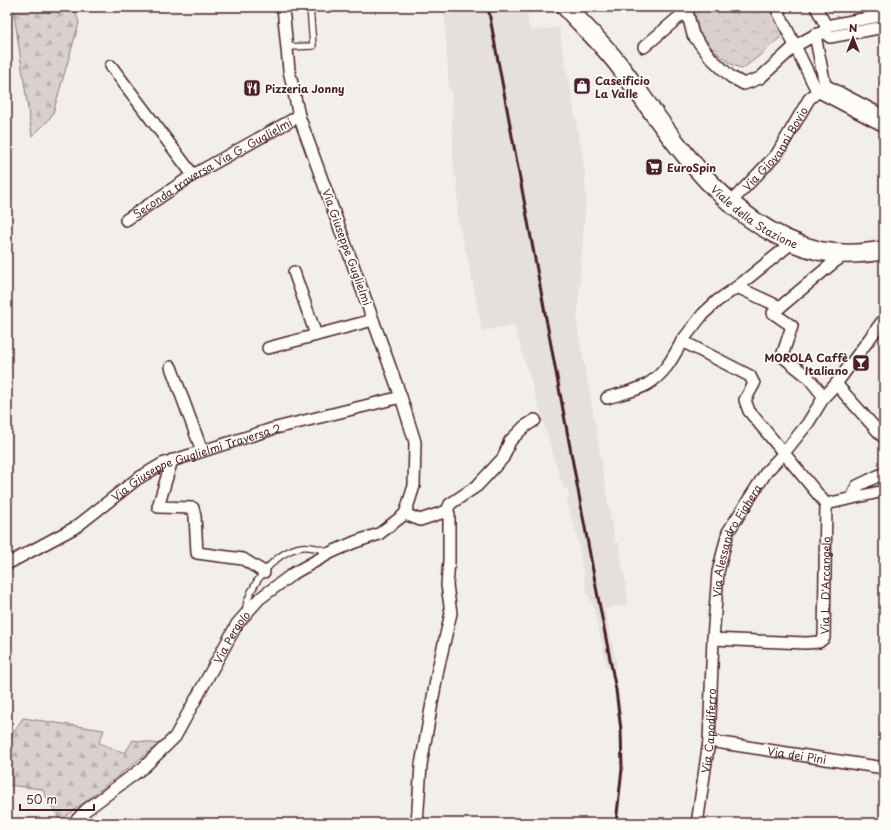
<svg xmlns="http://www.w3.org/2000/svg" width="891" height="830" viewBox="0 0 891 830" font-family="'Playpen Sans',sans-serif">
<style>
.built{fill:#e5dfdd}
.forest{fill:url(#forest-firs);stroke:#92787d}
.park{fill:url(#park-crowns);stroke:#92787d}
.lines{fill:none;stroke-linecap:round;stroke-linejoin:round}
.lane-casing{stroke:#4a1f2b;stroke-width:8}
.street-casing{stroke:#4a1f2b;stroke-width:14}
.primary-casing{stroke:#4a1f2b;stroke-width:21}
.lane{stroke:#fdfcf7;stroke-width:5.5}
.street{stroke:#fdfcf7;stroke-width:11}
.primary{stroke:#fdfcf7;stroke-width:18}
.rail{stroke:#4a1f2b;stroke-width:3}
.labels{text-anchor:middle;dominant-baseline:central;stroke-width:3.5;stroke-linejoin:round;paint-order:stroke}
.poi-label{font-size:11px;font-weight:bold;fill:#4a1f2b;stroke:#fdfcf7;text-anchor:start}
.street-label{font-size:11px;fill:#4a1f2b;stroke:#fdfcf7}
</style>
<defs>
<pattern id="forest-firs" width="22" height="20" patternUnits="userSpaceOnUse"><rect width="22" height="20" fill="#d9d0cf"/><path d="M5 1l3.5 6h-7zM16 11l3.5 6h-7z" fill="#bcb2b2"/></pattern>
<pattern id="park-crowns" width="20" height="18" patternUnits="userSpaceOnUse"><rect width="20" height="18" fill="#d9d0cf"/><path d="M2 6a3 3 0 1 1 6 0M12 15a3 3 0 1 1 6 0" fill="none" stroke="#bcb2b2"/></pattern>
</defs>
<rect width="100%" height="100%" fill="#f2efeb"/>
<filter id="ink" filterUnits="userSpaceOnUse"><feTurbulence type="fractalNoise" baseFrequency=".025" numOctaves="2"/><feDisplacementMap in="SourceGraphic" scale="8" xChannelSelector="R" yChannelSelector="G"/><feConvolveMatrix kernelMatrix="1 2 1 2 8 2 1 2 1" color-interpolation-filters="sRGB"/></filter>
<g filter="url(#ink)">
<path class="built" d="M444 7H526L530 31 559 27 584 165 586 195 577 322 578 330 591 400 615 543 619 542 628 601 626 605 605 609 617 666 607 668 593 605 587 593 576 532 567 502 569 495 567 489 563 487 514 325 482 331 470 268 458 221 457 177 454 176 451 89H449Z"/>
<g class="forest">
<path d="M13 7H74L79 23 53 113 47 122 32 136Z"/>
<path d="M23 718 104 730 99 743 125 753 133 740 159 744 60 821 42 789 7 785V742Z"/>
</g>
<path class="park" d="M693 7H773L783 35 759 56 742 69 729 63 710 47 698 30Z"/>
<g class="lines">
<defs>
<g id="lane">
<path d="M287 47 313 46 310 7"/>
<path d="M245 612C248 586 275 551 302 547 312 546 320 549 330 552"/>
</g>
<g id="street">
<path d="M686 7 693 35 711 58 731 77 744 84 760 78 795 46 815 35 824 32"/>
<path d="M776 7 817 91 884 126"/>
<path d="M816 7 826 26 824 32"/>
<path d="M826 26 884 15"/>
<path d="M824 32 830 37 884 27"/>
<path d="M815 35 825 85"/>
<path d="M644 47 686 11"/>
<path d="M111 66 193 175"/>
<path id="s1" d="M730 203 777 154 809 99 825 85 884 116"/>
<path id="s2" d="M126 220 193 175 299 116"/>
<path d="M793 242 737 287 717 301 703 314 682 341 750 376 754 384 745 400 749 411 826 504"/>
<path d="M294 272 316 335"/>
<path d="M737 287 780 307"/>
<path d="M268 348 373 320"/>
<path d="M171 367 202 451"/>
<path d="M836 384 884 438"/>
<path d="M824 397 808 377 782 356 792 326 773 313 833 263 845 255"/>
<path d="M607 398C620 394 635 391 646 385 664 375 673 358 682 341"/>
<path d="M172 460 158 507 193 508 195 516 197 553 243 559 264 572"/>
<path d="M852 498 857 486 884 473"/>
<path d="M826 504 884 491"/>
<path d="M447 511 450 504 477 486 503 458 510 441 524 427 535 420"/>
<path d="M405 514 420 520 447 511 449 514V561L447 585 451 613 438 669 421 765 417 823"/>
<path id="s3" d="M7 564 76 527 137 479 162 464 272 429 401 397"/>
<path id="s4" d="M713 639 806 643 819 642 824 638 826 504"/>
<path id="s5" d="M709 741 884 768"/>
<path id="s6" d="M74 823 86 810 144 767 175 737 237 624 259 599 294 573 332 552 355 542 379 534 405 514 414 486 415 442 401 397 299 116 289 70 283 7"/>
<path id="s7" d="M699 823 698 817 709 741 713 639 718 572 728 532 767 471 784 453 808 423 824 397 836 384 884 319"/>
</g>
<g id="primary">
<path id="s8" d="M566 7C584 27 605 46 621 68 674 140 727 229 820 251 841 255 864 254 884 250"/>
</g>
</defs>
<use href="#lane" class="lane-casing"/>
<use href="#street" class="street-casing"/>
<use href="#primary" class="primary-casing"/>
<use href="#lane" class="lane"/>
<use href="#street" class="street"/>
<use href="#primary" class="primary"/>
<path class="rail" d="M488 7 597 592 616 690 621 730 622 769 616 823"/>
</g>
</g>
<defs>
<symbol id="shop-square" viewBox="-11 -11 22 22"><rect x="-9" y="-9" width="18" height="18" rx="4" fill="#4a1f2b" stroke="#fdfcf7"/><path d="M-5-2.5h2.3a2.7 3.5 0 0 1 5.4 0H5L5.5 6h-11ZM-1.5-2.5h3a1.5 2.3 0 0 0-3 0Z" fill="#fff"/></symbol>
<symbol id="restaurant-square" viewBox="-11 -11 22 22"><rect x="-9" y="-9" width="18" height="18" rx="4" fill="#4a1f2b" stroke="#fdfcf7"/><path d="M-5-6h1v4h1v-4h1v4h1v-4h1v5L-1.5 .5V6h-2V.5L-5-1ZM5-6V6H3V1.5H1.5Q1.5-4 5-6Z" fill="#fff"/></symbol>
<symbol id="supermarket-square" viewBox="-11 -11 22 22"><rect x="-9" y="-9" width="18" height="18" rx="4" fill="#4a1f2b" stroke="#fdfcf7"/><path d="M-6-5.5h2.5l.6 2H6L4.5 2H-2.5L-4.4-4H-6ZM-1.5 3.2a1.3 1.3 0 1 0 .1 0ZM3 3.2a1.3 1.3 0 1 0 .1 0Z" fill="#fff"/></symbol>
<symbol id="bar-square" viewBox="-11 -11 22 22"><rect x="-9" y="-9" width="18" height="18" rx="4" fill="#4a1f2b" stroke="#fdfcf7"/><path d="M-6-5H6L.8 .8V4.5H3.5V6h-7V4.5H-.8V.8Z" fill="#fff"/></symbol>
</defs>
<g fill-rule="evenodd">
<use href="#shop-square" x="572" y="76" width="20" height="20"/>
<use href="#restaurant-square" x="242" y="78" width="20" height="20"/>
<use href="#supermarket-square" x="644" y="157" width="20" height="20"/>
<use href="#bar-square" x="851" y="353" width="20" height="20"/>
</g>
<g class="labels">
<g class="poi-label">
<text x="595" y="80">Caseificio<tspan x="595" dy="13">La Valle</tspan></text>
<text x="265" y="88">Pizzeria Jonny</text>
<text x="667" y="167">EuroSpin</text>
<text x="848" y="357" text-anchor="end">MOROLA Caffè<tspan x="848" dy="13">Italiano</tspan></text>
</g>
<g class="street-label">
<text stroke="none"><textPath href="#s1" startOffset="71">Via Giovanni Bovio</textPath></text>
<text stroke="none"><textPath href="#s2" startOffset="101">Seconda traversa Via G. Guglielmi</textPath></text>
<text stroke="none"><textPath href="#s8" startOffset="284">Viale della Stazione</textPath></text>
<text transform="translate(347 247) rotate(70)">Via Giuseppe Guglielmi</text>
<text stroke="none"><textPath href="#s3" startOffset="217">Via Giuseppe Guglielmi Traversa 2</textPath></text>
<text stroke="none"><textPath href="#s7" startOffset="288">Via Alessandro Fighera</textPath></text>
<text stroke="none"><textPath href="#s4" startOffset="165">Via L. D'Arcangelo</textPath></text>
<text stroke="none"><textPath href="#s6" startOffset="248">Via Pergolo</textPath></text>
<text stroke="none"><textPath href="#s7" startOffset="93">Via Capodiferro</textPath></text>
<text stroke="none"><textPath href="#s5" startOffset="89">Via dei Pini</textPath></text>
</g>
</g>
<rect width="891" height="830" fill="none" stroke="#fdfcf7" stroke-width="24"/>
<rect x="12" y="12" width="867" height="806" fill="none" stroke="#4a1f2b" stroke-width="1.5" filter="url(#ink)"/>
<g transform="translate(853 38)" stroke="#fdfcf7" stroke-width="3" paint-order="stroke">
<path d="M0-3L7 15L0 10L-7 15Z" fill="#4a1f2b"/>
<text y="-6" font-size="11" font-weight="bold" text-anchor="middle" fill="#4a1f2b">N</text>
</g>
<path d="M20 804v6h74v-6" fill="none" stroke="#4a1f2b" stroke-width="2"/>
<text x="26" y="804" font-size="12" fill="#4a1f2b" stroke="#fdfcf7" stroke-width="3" paint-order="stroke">50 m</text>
</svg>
